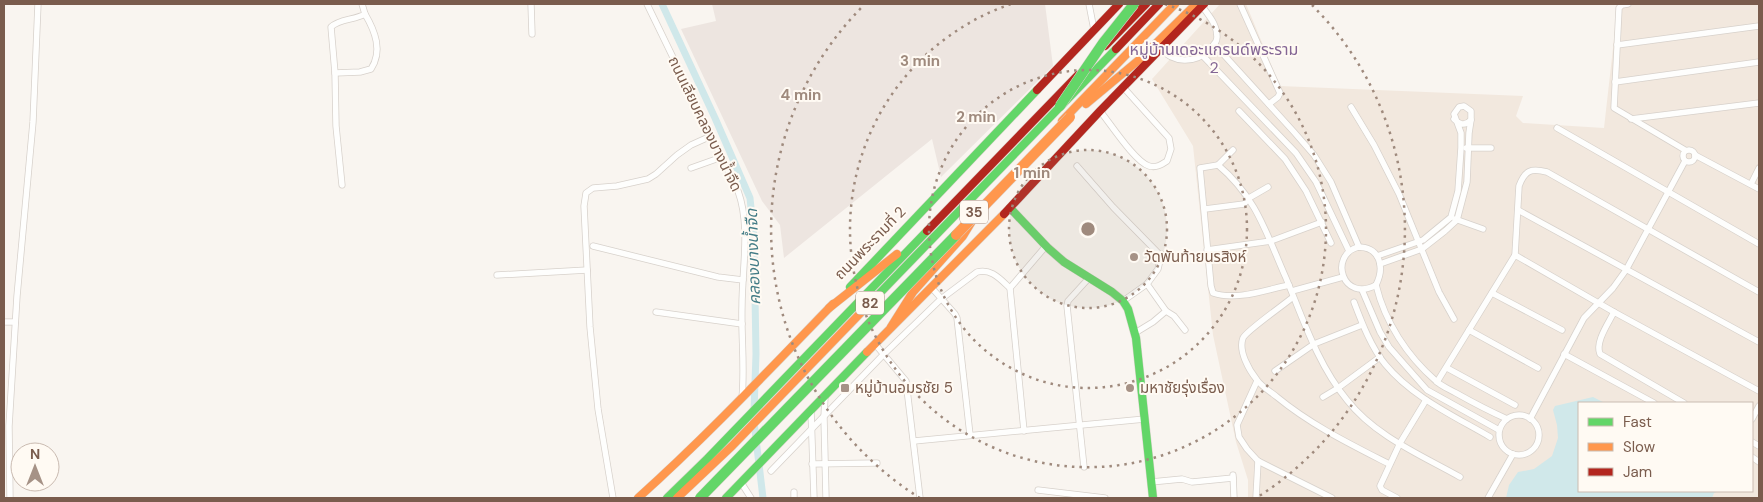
<svg xmlns="http://www.w3.org/2000/svg" width="1763" height="502" viewBox="0 0 1763 502" font-family="'DM Sans','Noto Sans Thai',sans-serif">
<style>
.residential{fill:#f2e8de;fill-rule:evenodd}
.industrial{fill:#ede5e0}
.water{fill:#d0e8ea}
.lines{fill:none;stroke-linecap:round;stroke-linejoin:round}
.canal{stroke:#d0e8ea;stroke-width:7}
.street-casing{stroke:#d7d1cb;stroke-width:7}
.fast-casing{stroke:#d9d2cb;stroke-width:9}
.slow-casing{stroke:#d9d2cb;stroke-width:9}
.jam-casing{stroke:#d9d2cb;stroke-width:9}
.street{stroke:#fefefd;stroke-width:5.5}
.fast{stroke:#63d668;stroke-width:8}
.slow{stroke:#ff974d;stroke-width:8}
.jam{stroke:#b3261e;stroke-width:8}
.fast-bridge-casing{stroke:#dad1cc;stroke-width:11;stroke-linecap:butt}
.slow-bridge-casing{stroke:#dad1cc;stroke-width:11;stroke-linecap:butt}
.fast-bridge{stroke:#63d668;stroke-width:10}
.slow-bridge{stroke:#ff974d;stroke-width:10}
.ring{fill:none;stroke:#9f8a7d;stroke-width:2.5;stroke-dasharray:2.5 5}
.poi-dot{fill:#a69286;stroke:#fffaf3;stroke-width:2}
.labels{text-anchor:middle;dominant-baseline:central;stroke-width:4;stroke-linejoin:round;paint-order:stroke}
.shield{fill:#fffaf3;stroke:#a28b7f;stroke-width:1}
.shield-label{font-size:14px;font-weight:bold;fill:#7a5c4d}
.street-label{font-size:15px;fill:#7a5c4d;stroke:#fffaf3}
.poi-label{font-size:15px;fill:#7a5c4d;stroke:#fffaf3;text-anchor:start}
.neighbourhood-label{font-size:16px;fill:#846695;stroke:#fffaf3}
.water-label{font-size:16px;font-style:italic;fill:#437c86;stroke:#fffaf3}
.centre{fill:#9f8a7d;stroke:#fffaf3;stroke-width:2.5}
.ring-label{font-size:15px;text-anchor:middle;font-weight:bold;fill:#9f8a7d;stroke:#fffaf3;stroke-width:4;stroke-linejoin:round;paint-order:stroke}
</style>
<rect width="100%" height="100%" fill="#f9f5f0"/>
<path class="residential" d="M1220 4H1246L1280 86 1523 96 1516 116 1523 123 1604 128 1618 4H1759V498H1248V480L1236 442 1213 335 1193 146 1152 79ZM1579 403H1752V491H1579Z"/>
<path class="industrial" d="M712 4H1045L1053 66 941 177 932 139 784 258 780 225 762 201 681 29 716 21Z"/>
<path class="water" d="M1593 397 1605 403H1579V491H1719L1714 493 1712 498H1506L1509 485 1518 472 1534 469 1552 456 1558 438 1557 425 1553 410 1555 406Z"/>
<g class="lines">
<g class="canal">
<path d="M662 4 715 118 750 198 754 237 756 354 754 411"/>
<path d="M754 422 763 498"/>
</g>
<defs>
<g id="street">
<path d="M531 4 532 34"/>
<path d="M647 4 738 191C751 227 742 268 742 306 741 337 745 365 742 398"/>
<path d="M1089 4 1094 30"/>
<path d="M1240 4 1280 93 1278 97 1269 104"/>
<path d="M1628 4 1622 5 1619 8 1614 108 1685 150"/>
<path d="M1214 44 1294 132 1314 155 1331 182 1359 247"/>
<path d="M1617 45 1759 26"/>
<path d="M1161 49C1173 63 1195 64 1209 50 1213 46 1217 43 1217 37 1217 24 1209 16 1202 6"/>
<path d="M1203 56 1296 153 1316 182 1349 251"/>
<path d="M335 73 360 72 371 69C383 51 375 31 365 14"/>
<path d="M1615 82 1759 62"/>
<path d="M1351 107 1374 145 1399 194 1439 292 1454 319"/>
<path d="M1100 111C1110 123 1135 162 1149 166 1156 168 1161 165 1167 161L1171 149 1169 138 1123 87"/>
<path d="M1239 111 1285 159 1306 191 1331 243"/>
<path d="M1631 119 1759 103"/>
<path d="M1557 128 1759 244"/>
<path d="M1466 148H1491"/>
<circle cx="1689" cy="156" r="6"/>
<path d="M1233 150 1218 165 1200 168 1211 286 1213 293C1236 301 1265 290 1289 285"/>
<path d="M1695 155 1759 189"/>
<path d="M1218 165C1257 198 1266 233 1286 278 1303 319 1318 365 1347 400 1375 436 1421 455 1460 477"/>
<path d="M1077 166 1113 207 1161 256 1158 269 1147 284 1166 311 1153 322 1135 333"/>
<path d="M691 168 722 157"/>
<path d="M1751 184 1759 168"/>
<path d="M342 185 336 126 335 73 331 27C339 19 355 20 365 14L362 4"/>
<path d="M1205 209 1244 204 1249 198 1268 187"/>
<path d="M1518 210 1759 342"/>
<path d="M1455 219 1483 229"/>
<path d="M593 246 718 277 743 280"/>
<path d="M1358 247C1380 247 1385 267 1376 285 1343 303 1328 256 1358 247Z"/>
<path d="M1207 250 1271 241 1322 222"/>
<path d="M1515 255 1614 312 1759 391"/>
<path d="M1377 256 1423 240 1451 217 1458 191 1461 148V133L1454 114 1459 107 1464 106 1471 111V120C1465 126 1460 125 1454 119"/>
<path d="M1380 264 1422 249 1445 231 1457 220 1467 182 1469 133 1471 120"/>
<path d="M497 275 587 270"/>
<path d="M1376 285C1385 322 1407 356 1436 381 1441 386 1449 389 1456 393 1472 402 1489 411 1507 419"/>
<path d="M931 287 955 314 957 318 970 435"/>
<path d="M1362 290 1380 332 1389 347 1427 390 1499 430"/>
<path d="M1292 291 1343 277"/>
<path d="M1492 293 1562 330"/>
<path d="M1293 297C1285 304 1246 331 1243 338 1238 351 1249 370 1257 380 1262 387 1271 392 1277 397 1311 425 1350 444 1389 464"/>
<path d="M1123 301 1147 284"/>
<path d="M1354 302C1362 323 1371 347 1385 364 1412 397 1454 416 1490 437"/>
<path d="M1166 311 1174 316 1185 330"/>
<path d="M656 312 742 324"/>
<path d="M1614 312C1608 324 1595 342 1600 354L1684 403"/>
<path d="M4 322H15"/>
<path d="M1469 330 1538 368"/>
<path d="M875 344 906 381 920 498"/>
<path d="M1564 354 1654 403"/>
<path d="M1447 368 1515 405"/>
<path d="M1275 371 1314 344 1362 325"/>
<path d="M1257 381 1237 425 1239 437 1247 449 1258 461 1332 498"/>
<path d="M1437 382 1515 255 1519 186C1525 170 1531 168 1547 172L1759 292"/>
<path d="M825 396 824 418 826 498"/>
<path d="M1323 397 1338 388 1380 357"/>
<path d="M811 411 814 498"/>
<circle cx="1519" cy="435" r="20"/>
<path d="M1530 419 1584 318 1613 288 1626 270 1685 161"/>
<path d="M1752 419 1759 406"/>
<path d="M1024 431 1010 288 1046 246"/>
<path d="M914 441 1145 419"/>
<path d="M1752 442 1759 446"/>
<path d="M1752 457 1759 462"/>
<path d="M812 464 877 463"/>
<path d="M1084 467 1067 306 1068 301 1089 278"/>
<path d="M771 471 884 354 941 299 977 272C991 268 1000 279 1010 288"/>
<path d="M1233 475 1234 498"/>
<path d="M1151 482 1182 479 1192 482 1233 478"/>
<path d="M742 484 751 498"/>
<path d="M1038 490 1105 498"/>
<path d="M794 492V498"/>
<path d="M10 498 9 426 17 296 33 122 38 4"/>
<path d="M613 498 598 409 590 327 584 206 586 193 593 188 617 186 648 179 656 174 677 155 691 145 711 136"/>
<path d="M1256 498 1258 461"/>
<path d="M1397 498 1382 490 1380 486 1400 443 1426 400"/>
<path d="M1488 498 1513 454"/>
</g>
<g id="fast">
<path d="M1010 208 1048 248 1064 262 1112 292 1123 301 1128 309 1136 338 1153 498"/>
<path d="M850 287 1037 90"/>
<path d="M875 298 1116 49"/>
<path d="M667 498 707 459 927 231"/>
<path d="M726 498 867 352"/>
</g>
<g id="slow">
<path d="M1086 104 1140 59 1196 4"/>
<path d="M1062 121 1175 4"/>
<path d="M829 308 897 254"/>
<path d="M891 327 913 292 963 236 974 218"/>
<path d="M867 352 1004 214"/>
<path d="M638 498C706 437 769 370 833 304"/>
<path d="M677 498 732 446 875 298"/>
</g>
<g id="jam">
<path d="M1105 46 1146 4"/>
<path d="M1116 49 1159 4"/>
<path d="M1037 90 1119 4"/>
<path d="M1004 214 1100 111 1204 4"/>
<path d="M927 231 1078 75"/>
</g>
</defs>
<use href="#street" class="street-casing"/>
<use href="#fast" class="fast-casing"/>
<use href="#slow" class="slow-casing"/>
<use href="#jam" class="jam-casing"/>
<use href="#street" class="street"/>
<use href="#fast" class="fast"/>
<use href="#slow" class="slow"/>
<use href="#jam" class="jam"/>
<defs>
<g id="fast-bridge">
<path d="M1060 106 1103 43 1134 4"/>
<path d="M700 498 956 235"/>
</g>
<path id="slow-bridge" d="M956 235 1070 117"/>
</defs>
<use href="#fast-bridge" class="fast-bridge-casing"/>
<use href="#slow-bridge" class="slow-bridge-casing"/>
<use href="#fast-bridge" class="fast-bridge"/>
<use href="#slow-bridge" class="slow-bridge"/>
</g>
<circle cx="1088" cy="229" r="79" fill="#9f8a7d" fill-opacity=".12"/>
<g class="ring">
<circle cx="1088" cy="229" r="79"/>
<circle cx="1088" cy="229" r="159"/>
<path d="M1165 4A238 238 0 1 1 1011 4"/>
<path d="M920 498A317 317 0 0 1 864 5M1312 5A317 317 0 0 1 1256 498"/>
</g>
<g class="poi-dot">
<circle cx="1134" cy="257" r="5"/>
<rect x="840" y="383" width="10" height="10" rx="2.5"/>
<circle cx="1130" cy="388" r="5"/>
</g>
<g class="labels">
<g class="shield">
<rect x="960" y="200.5" width="28" height="23" rx="4"/>
<rect x="856" y="291.5" width="28" height="23" rx="4"/>
</g>
<g class="shield-label">
<text x="974" y="212">35</text>
<text x="870" y="303">82</text>
</g>
<g class="street-label">
<text transform="translate(705 124) rotate(64)">ถนนเลียบคลองบางน้ำจืด</text>
<text transform="translate(870 243) rotate(-46)">ถนนพระรามที่ 2</text>
</g>
<g class="poi-label">
<text x="1144" y="257">วัดพันท้ายนรสิงห์</text>
<text x="855" y="388">หมู่บ้านอมรชัย 5</text>
<text x="1140" y="388">มหาชัยรุ่งเรื่อง</text>
</g>
<g class="neighbourhood-label">
<text x="1214" y="49">หมู่บ้านเดอะแกรนด์พระราม<tspan x="1214" dy="18">2</tspan></text>
</g>
<g class="water-label">
<text transform="translate(753 257) rotate(-92)">คลองบางน้ำจืด</text>
</g>
</g>
<circle cx="1088" cy="229" r="8" class="centre"/>
<g class="ring-label">
<text x="920" y="66">3 min</text>
<text x="801" y="100">4 min</text>
<text x="976" y="122">2 min</text>
<text x="1032" y="178">1 min</text>
</g>
<rect width="1763" height="502" fill="none" stroke="#7a5c4d" stroke-width="10"/>
<rect x="1578" y="402" width="175" height="90" fill="#fffaf3" stroke="#cabbb1"/>
<rect x="1588" y="418" width="25" height="8" fill="#63d668" stroke="#cabbb1"/>
<text x="1623" y="427" font-size="15" fill="#7a5c4d">Fast</text>
<rect x="1588" y="443" width="25" height="8" fill="#ff974d" stroke="#cabbb1"/>
<text x="1623" y="452" font-size="15" fill="#7a5c4d">Slow</text>
<rect x="1588" y="468" width="25" height="8" fill="#b3261e" stroke="#cabbb1"/>
<text x="1623" y="477" font-size="15" fill="#7a5c4d">Jam</text>
<g transform="translate(35 467)"><circle r="24" fill="#fffaf3" stroke="#cabbb1"/>
<path d="M0-4L9 19L0 12L-9 19Z" fill="#a69286"/>
<text y="-8" font-size="14" font-weight="bold" text-anchor="middle" fill="#7a5c4d">N</text>
</g>
</svg>
